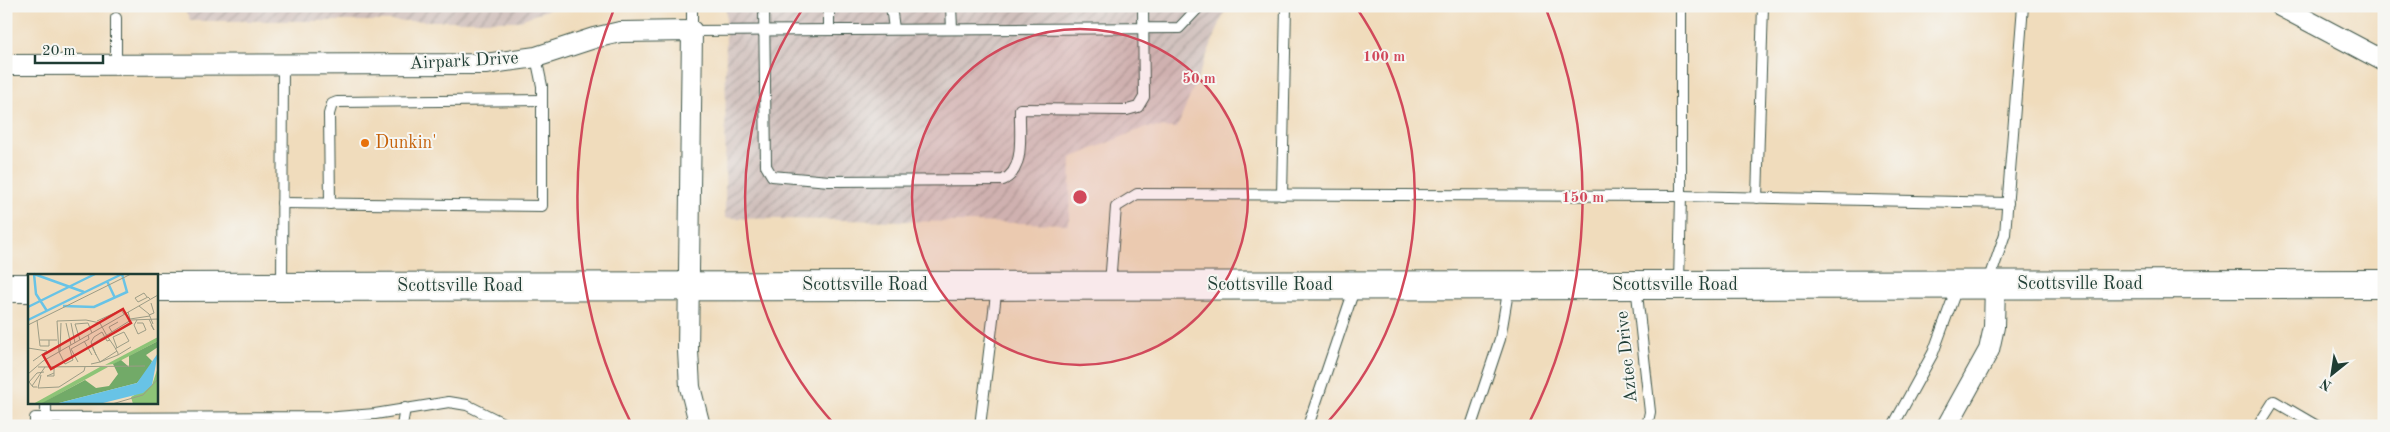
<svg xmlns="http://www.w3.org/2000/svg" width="2390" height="432" viewBox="0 0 2390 432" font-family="'Old Standard TT',serif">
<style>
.industrial{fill:url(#industrial-furrows)}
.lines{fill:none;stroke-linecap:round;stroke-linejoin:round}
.lane-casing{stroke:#3e5548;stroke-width:12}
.street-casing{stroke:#3e5548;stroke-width:22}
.primary-casing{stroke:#3e5548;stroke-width:30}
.lane{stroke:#fff;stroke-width:10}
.street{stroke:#fff;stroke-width:20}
.primary{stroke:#fff;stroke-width:28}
.ring{fill:none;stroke:#d1495b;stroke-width:2.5}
.food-dot{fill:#e8710a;stroke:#f6f6f2;stroke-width:2}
.labels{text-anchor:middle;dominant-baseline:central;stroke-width:4;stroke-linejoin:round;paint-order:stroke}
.street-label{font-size:18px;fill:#1f3d34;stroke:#f6f6f2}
.food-label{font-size:18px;fill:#c56008;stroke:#f6f6f2;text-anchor:start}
.inset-river{fill:none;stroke:#68c3e6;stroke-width:2.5}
.inset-road{fill:none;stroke:#9c9c86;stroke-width:1}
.view{fill:#d62828;fill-opacity:0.15;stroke:#d62828;stroke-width:2.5}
.inset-edge{fill:none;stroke:#1f3d34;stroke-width:2.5}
.centre{fill:#d1495b;stroke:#f6f6f2;stroke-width:2.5}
.ring-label{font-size:15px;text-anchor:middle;font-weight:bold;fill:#d1495b;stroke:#f6f6f2;stroke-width:4;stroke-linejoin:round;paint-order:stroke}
</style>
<defs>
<pattern id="industrial-furrows" width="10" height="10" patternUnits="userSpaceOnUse" patternTransform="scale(1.25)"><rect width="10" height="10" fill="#d0c0bc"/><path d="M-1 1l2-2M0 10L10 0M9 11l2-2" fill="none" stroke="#a89d9a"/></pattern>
</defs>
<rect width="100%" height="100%" fill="#f6f6f2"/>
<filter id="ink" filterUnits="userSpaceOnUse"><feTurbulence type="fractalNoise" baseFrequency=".02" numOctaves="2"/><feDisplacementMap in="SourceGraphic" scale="10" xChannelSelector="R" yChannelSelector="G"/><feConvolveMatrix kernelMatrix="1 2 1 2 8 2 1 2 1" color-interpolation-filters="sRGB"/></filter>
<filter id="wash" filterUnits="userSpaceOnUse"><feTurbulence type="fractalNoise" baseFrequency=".0096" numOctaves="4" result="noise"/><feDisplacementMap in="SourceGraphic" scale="20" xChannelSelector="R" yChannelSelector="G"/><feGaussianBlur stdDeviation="1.12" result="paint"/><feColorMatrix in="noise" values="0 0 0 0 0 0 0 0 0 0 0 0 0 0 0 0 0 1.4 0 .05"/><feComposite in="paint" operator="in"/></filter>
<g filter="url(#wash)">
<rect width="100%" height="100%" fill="#f0dcbc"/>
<g class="industrial">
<path d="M183 6H557L518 21H190Z"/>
<path d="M726 6H1227L1177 128 1146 127 1071 158 1069 224 725 218Z"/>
</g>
</g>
<g filter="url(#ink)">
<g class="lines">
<defs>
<g id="lane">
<path d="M692 6V31L1179 28 1200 6"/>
<path d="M764 6 766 166 772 176 829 181 1003 180C1026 170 1019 131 1020 109L1127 110 1138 107 1144 97 1143 6"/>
<path d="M829 6V30"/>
<path d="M891 6 894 29"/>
<path d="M951 6 952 29"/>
<path d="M116 18V64"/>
<path d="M1282 195 1286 6"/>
<path d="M1757 198 1763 6"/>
<path d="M282 203 542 206V86L536 57"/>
<path d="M330 204 329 114 332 104 337 102 542 100"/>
<path d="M1679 283 1681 196 2008 203"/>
<path d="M1110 284 1116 207 1137 194 1681 196V6"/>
<path d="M1988 284 2005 234 2023 6"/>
<path d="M1636 285 1650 412 1647 426"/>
<path d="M282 286 283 64"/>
<path d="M46 403V418L337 417 375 414 449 402 467 405 509 426"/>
<path d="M35 426V418H46"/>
<path d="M402 426 405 408"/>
<path d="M980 426 997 286"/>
<path d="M1308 426 1355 287"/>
<path d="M1471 426 1500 339 1509 286"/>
<path d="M1893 426 1933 353 1958 285"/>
<path d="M2258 426 2274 401 2317 426"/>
</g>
<g id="street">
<path d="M2280 6 2384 61"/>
<path d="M6 65 485 64 536 57 594 38 620 32 692 31 688 351 690 387 700 426"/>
<path d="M1947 426 1989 350 1994 327 1995 284"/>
</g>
<g id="primary">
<path d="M156 287 2384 284"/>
<path d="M6 288H29"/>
</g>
</defs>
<use href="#lane" class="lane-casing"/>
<use href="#street" class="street-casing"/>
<use href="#primary" class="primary-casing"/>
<use href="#lane" class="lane"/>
<use href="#street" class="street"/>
<use href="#primary" class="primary"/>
</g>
</g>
<circle cx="1080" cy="197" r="168" fill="#d1495b" fill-opacity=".12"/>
<g class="ring">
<circle cx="1080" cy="197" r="168"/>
<path d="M835 425A335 335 0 0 1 804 7M1356 7A335 335 0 0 1 1325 425"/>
<path d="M632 425A503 503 0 0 1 614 9M1546 9A503 503 0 0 1 1528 425"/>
</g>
<circle class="food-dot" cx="365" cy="143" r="5"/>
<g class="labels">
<g class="street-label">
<text transform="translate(464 61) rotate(-3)">Airpark Drive</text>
<text x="2080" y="284">Scottsville Road</text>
<text x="865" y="285">Scottsville Road</text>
<text x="1270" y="285">Scottsville Road</text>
<text x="1675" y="285">Scottsville Road</text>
<text x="460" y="286">Scottsville Road</text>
<text transform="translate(1627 357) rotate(-96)">Aztec Drive</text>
</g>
<g class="food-label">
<text x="375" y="143">Dunkin'</text>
</g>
</g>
<g transform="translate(28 274)">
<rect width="130" height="130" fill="#f0dcbc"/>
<path d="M130 63V67L86 90 77 91ZM72 93H80L13 130H5ZM130 93V130H105L103 123 124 111Z" fill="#8dc477"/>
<path d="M130 67V73L118 81 124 87 121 95 109 109 27 130H12L57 106 68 114 81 112 90 100 85 90 93 86 101 93V82Z" fill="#72aa68"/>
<path d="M130 79 124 111 115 119 71 130H27L109 109Z" fill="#68c3e6"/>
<path class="inset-river" d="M6 0 56 18M6 0 8 20 19 37M79 7 87 24M35 32 66 33 99 18 94 0M0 33 67 0M0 46 94 0"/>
<path class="inset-road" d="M119 23 116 19 107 24 110 28 120 23 122 25M111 32 121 40 125 50M100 38 102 45 122 42M121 41 126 39 123 29M121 45 126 56 123 51M9 46 12 72H21V66M109 46 106 51 110 60 118 56 115 49H109M69 47 93 36 96 40M38 49 43 71M43 49 47 69M0 51 103 0M84 58 81 53 90 48M12 66H29M52 66 47 50 60 49 64 59M56 67 64 81M0 74 19 77 5 87M87 75 92 72 101 67 96 58 85 63 89 74M31 78 29 47 58 46 72 49 73 51 79 62 86 72 90 79V81L72 88 89 77M31 78 37 90 45 86 41 72M32 78 33 49M68 81 63 68 66 63 74 58 79 67 82 66M90 81 103 73M50 88 43 75 61 65 60 61M63 90 72 88 63 71 103 46 130 45M10 93 117 92M26 99 19 102H26V93M0 100 15 87 130 21M13 101 10 114 31 113 56 97 57 93M4 112 17 93M9 113H5L1 108 9 99 16 98M84 130 115 121 130 105"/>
<path class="view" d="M95 35 103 49 23 95 15 81Z"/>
<rect width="130" height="130" class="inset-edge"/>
</g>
<circle cx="1080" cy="197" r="8" class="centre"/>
<g class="ring-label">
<text x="1384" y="61">100 m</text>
<text x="1199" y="83">50 m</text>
<text x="1583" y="202">150 m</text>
</g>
<rect width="2390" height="432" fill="none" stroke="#f6f6f2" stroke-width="25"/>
<g transform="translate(2332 374) rotate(210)" stroke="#f6f6f2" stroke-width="4" paint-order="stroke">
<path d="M0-4L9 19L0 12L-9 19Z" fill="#1f3d34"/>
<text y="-8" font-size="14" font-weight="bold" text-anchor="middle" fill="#1f3d34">N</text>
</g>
<path d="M35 55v8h68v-8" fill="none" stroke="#1f3d34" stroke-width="2.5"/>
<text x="42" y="55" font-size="15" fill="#1f3d34" stroke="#f6f6f2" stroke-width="4" paint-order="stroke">20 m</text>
</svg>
